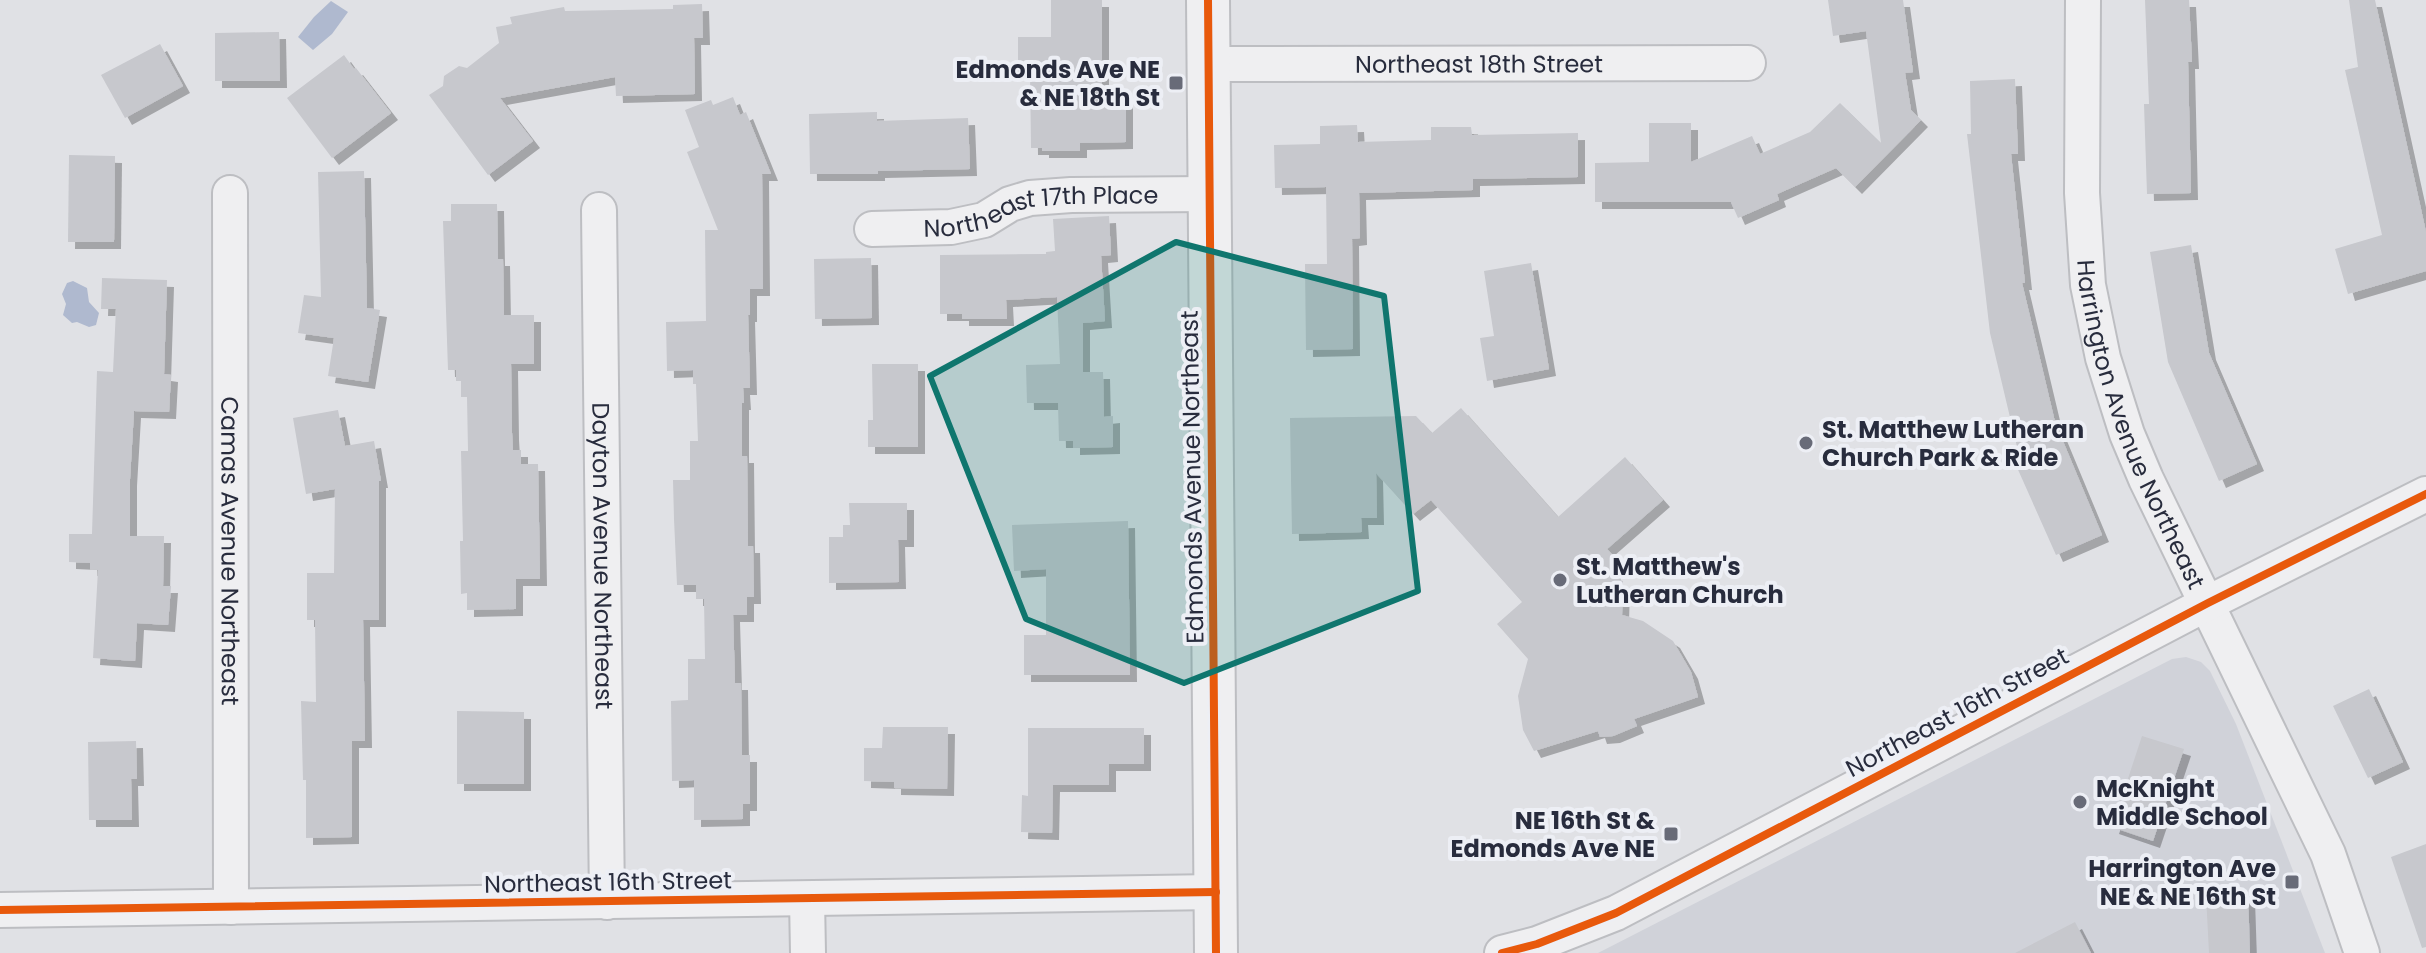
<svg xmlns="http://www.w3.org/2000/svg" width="2426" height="953" viewBox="0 0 2426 953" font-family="Poppins,sans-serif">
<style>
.built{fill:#d0d2d9}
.water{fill:#afb9cf}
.building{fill:#c7c8cd;filter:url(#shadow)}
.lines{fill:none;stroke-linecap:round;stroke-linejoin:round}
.minor-casing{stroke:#bdbec2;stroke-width:38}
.tertiary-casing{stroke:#bdbec2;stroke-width:46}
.minor{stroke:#efeff1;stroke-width:34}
.tertiary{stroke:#efeff1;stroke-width:42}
.cycleway-casing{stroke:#edeff5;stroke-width:13}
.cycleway{stroke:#e8590c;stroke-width:8}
.marked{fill:#0f766e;fill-opacity:0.2;stroke:#0f766e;stroke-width:6;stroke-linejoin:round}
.poi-dot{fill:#686b78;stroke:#edeff5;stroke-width:3}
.labels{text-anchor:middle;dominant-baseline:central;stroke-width:8;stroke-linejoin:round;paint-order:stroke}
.street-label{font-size:24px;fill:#282c3d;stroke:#edeff5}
.poi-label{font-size:24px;font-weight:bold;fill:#282c3d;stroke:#edeff5;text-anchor:end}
</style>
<defs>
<filter id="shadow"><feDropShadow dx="7" dy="7" stdDeviation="0" flood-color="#0004"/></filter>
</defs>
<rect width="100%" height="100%" fill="#e0e1e5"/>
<path class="built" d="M2186 657 2201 662 2210 671 2236 724 2325 953H1598L2172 659Z"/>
<g class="water">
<path d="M331 1 348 12 332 34 313 50 298 37 314 17Z"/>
<path d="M73 281 87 288 89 302 99 313 96 325 89 327 77 322 72 323 63 315 66 304 62 294 67 283Z"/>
</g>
<g class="building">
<path d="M1051 0H1102V100L1126 99V142L1080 143V151H1042V148H1031L1030 71 1018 72V37H1051Z"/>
<path d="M1828 0H1903L1913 72 1905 73 1911 110 1921 120 1855 187 1836 168 1777 194 1779 200 1738 218 1731 202H1595V163L1649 162V123H1691V162L1752 136 1760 154 1810 132 1840 103 1881 143 1866 31 1833 36Z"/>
<path d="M2145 0H2189L2192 62H2188L2191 193 2147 194 2144 104H2149Z"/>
<path d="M2349 0H2375L2426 232V271L2348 294 2335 249 2382 235 2345 70 2358 67Z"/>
<path d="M702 4 703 38H694L695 94 616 96 615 77 500 98 533 141 488 175 429 95 443 86 444 76 459 66 467 68 499 43 496 27 512 24 510 17 564 7 565 11 673 9V5Z"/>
<path d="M279 32 280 81H215V33Z"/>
<path d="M160 44 183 86 125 118 101 75Z"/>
<path d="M344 55 354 69 356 68 391 113 332 158 287 98Z"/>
<path d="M2015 79 2018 154H2011L2025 283H2022L2055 422 2102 535 2056 555 2011 454 2018 451 1990 333 1967 134H1971L1970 81Z"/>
<path d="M733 97 740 115 746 112 771 174H762L763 289H750V315H748L750 388H743L744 403H742V456H747L748 546H753L754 597H747V615H733L735 683H741L742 755H750V804H743V819L694 820V780L672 781 671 701 688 700V659H705L704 599H696V585H677L674 519 673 480H690V441H698L696 384H693V370L667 371 666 322 706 321 705 230H718L687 152 699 147 685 110 711 100 713 105Z"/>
<path d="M877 112V121L968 118 970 169 878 171V174H810L809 114Z"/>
<path d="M1357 125 1358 142 1431 140V127H1471L1472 135 1578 133V177L1473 179V190L1359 193 1360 238 1352 239 1353 349 1306 350 1305 264H1327L1326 187 1275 188 1274 145 1320 144V126Z"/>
<path d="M69 155 115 156 114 242H68Z"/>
<path d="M364 171 367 308 380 310 368 382 328 376 334 338 298 333 304 295 321 297 318 172Z"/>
<path d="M451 204H497L498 259H503L504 315H534V364H511L512 433 513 450H521V464H538L540 579H516V609L467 610V593L461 594 460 541H463L461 451H468L467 397H461V381H456V370H448L443 221H451Z"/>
<path d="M1109 216 1111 255 1101 256 1105 321 1083 323V372H1103L1104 417 1113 416V447L1073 448V441H1059L1058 403H1027L1026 365 1060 364 1057 297 1006 300 1007 319H962V314H940V255L1046 254V252L1055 251 1053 219Z"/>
<path d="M2191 245 2209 353 2257 464 2219 481 2168 362 2150 252Z"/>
<path d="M871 258 872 318 815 319 814 259Z"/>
<path d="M1531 263 1549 369 1487 381 1480 338 1494 336 1484 271Z"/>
<path d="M102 278 167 280 164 374 171 375 169 412 134 411 130 479V536H164L163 586H171L168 625 137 623 135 661 93 658 98 570 90 569V563L69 562V534H92L97 371 113 372 116 309H101Z"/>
<path d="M872 364H918V447H868V420H873Z"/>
<path d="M1461 408 1558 517 1625 457 1663 500 1607 549 1618 561 1612 577 1623 581 1622 615 1643 621 1673 641 1691 672 1698 697 1634 719 1637 726 1613 736 1600 737 1598 731 1534 751 1523 730 1518 696 1528 659 1497 624 1522 602 1431 500 1413 514 1376 473 1377 518H1361L1362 532 1292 534 1290 418 1416 416 1432 433Z"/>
<path d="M338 410 345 446 374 441 381 481H379V620H363L365 741H352V837L306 838V780H303L301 701 316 702 315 620H307V573H334L335 489 306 494 293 418Z"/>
<path d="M849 503H907V540H898L899 582 829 583V537H843V525H850Z"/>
<path d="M1128 521 1130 675H1024V635H1046V569L1014 571 1012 525Z"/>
<path d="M2369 689 2403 762 2368 778 2333 706Z"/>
<path d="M457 711 524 712V784H457Z"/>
<path d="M883 727H948L947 789 894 788V782L864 781V748H882Z"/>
<path d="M1028 728H1144V764H1109V785H1053L1052 833 1021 832 1022 795 1028 796Z"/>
<path d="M2142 736 2184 749 2153 841 2112 827Z"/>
<path d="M136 741 137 779H131L132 820H89L88 742Z"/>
<path d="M2426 844V947L2422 948 2391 857Z"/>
<path d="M2248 893 2250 953H2209L2206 895Z"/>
<path d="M2075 922 2091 953H2015Z"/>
</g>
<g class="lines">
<defs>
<g id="minor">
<path id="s1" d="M2083 0 2082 193 2088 285 2103 358 2127 434 2146 479 2328 854 2362 953"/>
<path id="s2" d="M1209 64 1748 63"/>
<path id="s3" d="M230 193 231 907"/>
<path id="s4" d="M599 210 607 902"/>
<path id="s5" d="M872 229 951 227 984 220 1010 204 1030 198 1071 195 1209 194"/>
<path d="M807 899 808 953"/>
<path d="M0 910 1216 892"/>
<path d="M1502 953 1537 944 1616 913 2208 603 2426 494"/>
</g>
<path id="tertiary" d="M1208 0 1216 953"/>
</defs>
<use href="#minor" class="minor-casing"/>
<use href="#tertiary" class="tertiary-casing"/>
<use href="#minor" class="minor"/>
<use href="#tertiary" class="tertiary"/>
<defs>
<g id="cycleway">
<path d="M1208 0 1216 953"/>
<path d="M0 910 1216 892"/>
<path d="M1502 953 1537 944 1616 913 2208 603 2426 494"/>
</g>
</defs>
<use href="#cycleway" class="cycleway-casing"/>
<use href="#cycleway" class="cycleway"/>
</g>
<path class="marked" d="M1176 242 1384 296 1418 591 1184 683 1026 619 930 376Z"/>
<g class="poi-dot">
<rect x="1168" y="75" width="16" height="16" rx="4"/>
<circle cx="1806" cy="443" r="8"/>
<circle cx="1560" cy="580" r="8"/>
<circle cx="2080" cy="802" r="8"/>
<rect x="1663" y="826" width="16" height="16" rx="4"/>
<rect x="2284" y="874" width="16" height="16" rx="4"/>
</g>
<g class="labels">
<g class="street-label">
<text stroke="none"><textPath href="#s2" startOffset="270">Northeast 18th Street</textPath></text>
<text stroke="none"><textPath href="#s5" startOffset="172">Northeast 17th Place</textPath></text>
<text stroke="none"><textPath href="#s1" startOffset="434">Harrington Avenue Northeast</textPath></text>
<text transform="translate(1192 477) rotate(-91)">Edmonds Avenue Northeast</text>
<text stroke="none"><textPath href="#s3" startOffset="358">Camas Avenue Northeast</textPath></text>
<text stroke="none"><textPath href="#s4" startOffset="346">Dayton Avenue Northeast</textPath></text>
<text transform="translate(1957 712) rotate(-28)">Northeast 16th Street</text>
<text transform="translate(608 882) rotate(-1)">Northeast 16th Street</text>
</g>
<g class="poi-label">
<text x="1160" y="69">Edmonds Ave NE<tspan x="1160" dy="28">&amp; NE 18th St</tspan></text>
<text x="1822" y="429" text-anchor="start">St. Matthew Lutheran<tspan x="1822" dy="28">Church Park &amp; Ride</tspan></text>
<text x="1576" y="566" text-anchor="start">St. Matthew's<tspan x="1576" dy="28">Lutheran Church</tspan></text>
<text x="2096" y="788" text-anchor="start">McKnight<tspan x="2096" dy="28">Middle School</tspan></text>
<text x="1655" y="820">NE 16th St &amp;<tspan x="1655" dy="28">Edmonds Ave NE</tspan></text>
<text x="2276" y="868">Harrington Ave<tspan x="2276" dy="28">NE &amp; NE 16th St</tspan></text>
</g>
</g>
</svg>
